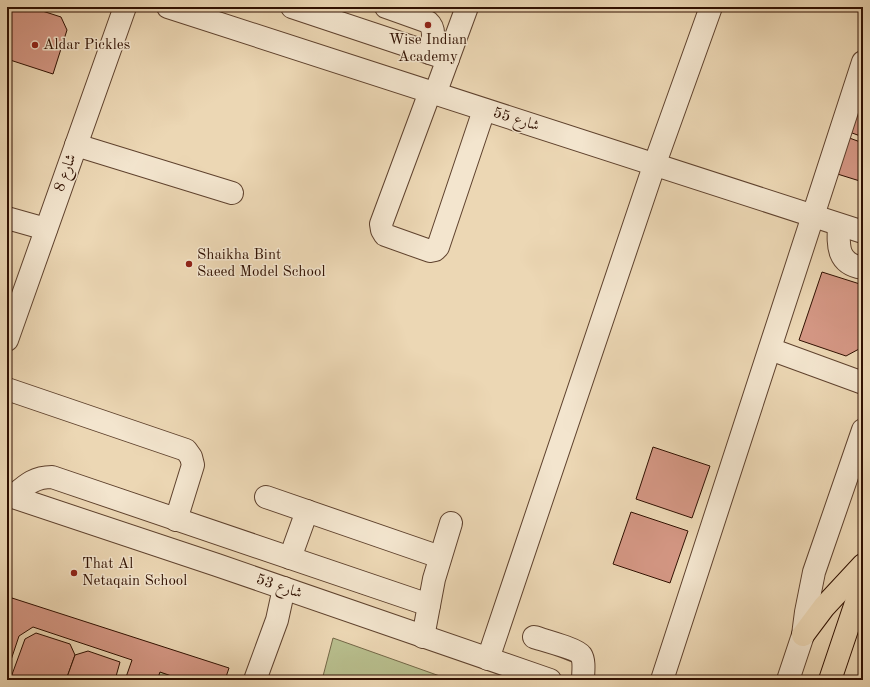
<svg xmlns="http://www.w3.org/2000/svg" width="870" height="687" viewBox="0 0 870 687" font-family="'Old Standard TT',Amiri,serif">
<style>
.green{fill:#b8be8d;stroke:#746747}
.building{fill:#d49784;stroke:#301001}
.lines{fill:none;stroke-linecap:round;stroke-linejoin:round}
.minor-casing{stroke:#5f422e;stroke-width:24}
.major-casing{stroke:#301001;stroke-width:24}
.minor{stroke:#f3e5ce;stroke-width:22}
.major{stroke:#ecd7b4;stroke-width:22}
.poi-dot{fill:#8f2418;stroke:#f3e5ce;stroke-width:1.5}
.labels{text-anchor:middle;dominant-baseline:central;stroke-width:3;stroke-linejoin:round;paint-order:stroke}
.poi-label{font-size:15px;fill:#301001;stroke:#f3e5ce;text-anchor:start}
.street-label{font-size:15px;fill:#301001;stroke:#f3e5ce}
</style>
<rect width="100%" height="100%" fill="#ecd7b4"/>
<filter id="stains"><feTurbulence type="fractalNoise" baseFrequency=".005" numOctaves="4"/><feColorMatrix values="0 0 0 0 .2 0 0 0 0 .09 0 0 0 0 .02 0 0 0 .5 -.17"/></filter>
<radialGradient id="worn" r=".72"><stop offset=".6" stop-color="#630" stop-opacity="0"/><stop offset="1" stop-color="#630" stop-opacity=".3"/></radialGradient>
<g class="green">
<path d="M333 638 451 680H322Z"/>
<path d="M160 672 183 680H157Z"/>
</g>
<g class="building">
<path d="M7 7H30L61 17 67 30 53 74 7 59Z"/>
<path d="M863 79V137L844 130Z"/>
<path d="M844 136 863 143V182L831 172Z"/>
<path d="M822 272 863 285V336L859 349 846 356 799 340Z"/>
<path d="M653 447 710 466 692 518 636 499Z"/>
<path d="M631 512 688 531 670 583 613 564Z"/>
<path d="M12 598 229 668 225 680H183L160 672 157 680H125L132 660 33 627 19 636 7 672V613Z"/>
<path d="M36 633 70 644 75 655 66 680H10L25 639Z"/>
<path d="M88 651 120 662 115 680H66L75 655Z"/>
</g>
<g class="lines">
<defs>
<g id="minor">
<path d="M168 7 863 232"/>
<path d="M292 7 448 59"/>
<path d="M386 7 428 22C437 30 432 43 430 53"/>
<path d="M430 92 381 224 382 230 385 235 430 251 435 250 438 247 484 110"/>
<path d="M435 94 467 7"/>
<path d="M76 145 232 193"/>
<path d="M7 218 46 229"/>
<path d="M839 225C838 246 837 264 863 268"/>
<path d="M7 340 125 7"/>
<path d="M770 349 863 383"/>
<path d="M7 389 186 450 191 457 193 465 176 520"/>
<path d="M7 495 217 565 550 680"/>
<path d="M12 497C25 486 33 477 52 477L429 605"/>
<path d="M266 497 440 557"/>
<path d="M290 558 307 511"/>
<path d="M423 637 434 579 451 523"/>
<path d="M534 637C543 640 577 649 581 655 585 661 583 673 583 680"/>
<path d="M488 659 654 166 711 7"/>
<path d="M255 680 277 620 284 588"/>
<path d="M662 680 863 62"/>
<path d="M788 680 803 635 806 612 814 572 863 430"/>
</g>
<g id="major">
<path d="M803 635 824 607 863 565"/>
<path d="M830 680 863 582"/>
</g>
</defs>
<use href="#minor" class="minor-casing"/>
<use href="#major" class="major-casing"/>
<use href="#minor" class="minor"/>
<use href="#major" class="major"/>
</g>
<g class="poi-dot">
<circle cx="428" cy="25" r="4"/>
<circle cx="35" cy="45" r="4"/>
<circle cx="189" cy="264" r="4"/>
<circle cx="74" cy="573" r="4"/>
</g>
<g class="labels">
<g class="poi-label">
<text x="428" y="40" text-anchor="middle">Wise Indian<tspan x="428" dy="17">Academy</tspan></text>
<text x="43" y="45">Aldar Pickles</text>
<text x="197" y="255">Shaikha Bint<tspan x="197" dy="17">Saeed Model School</tspan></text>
<text x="82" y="564">That Al<tspan x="82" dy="17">Netaqain School</tspan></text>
</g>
<g class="street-label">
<text transform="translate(516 120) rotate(18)">شارع 55</text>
<text transform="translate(66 173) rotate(-70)">شارع 8</text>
<text transform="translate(279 587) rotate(19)">شارع 53</text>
</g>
</g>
<rect width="870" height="687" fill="none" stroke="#ecd7b4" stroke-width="24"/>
<rect x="8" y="8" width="854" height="671" fill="none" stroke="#301001" stroke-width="2"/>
<rect x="12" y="12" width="846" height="663" fill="none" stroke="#301001"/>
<rect width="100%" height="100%" filter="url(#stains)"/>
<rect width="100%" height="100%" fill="url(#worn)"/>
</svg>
